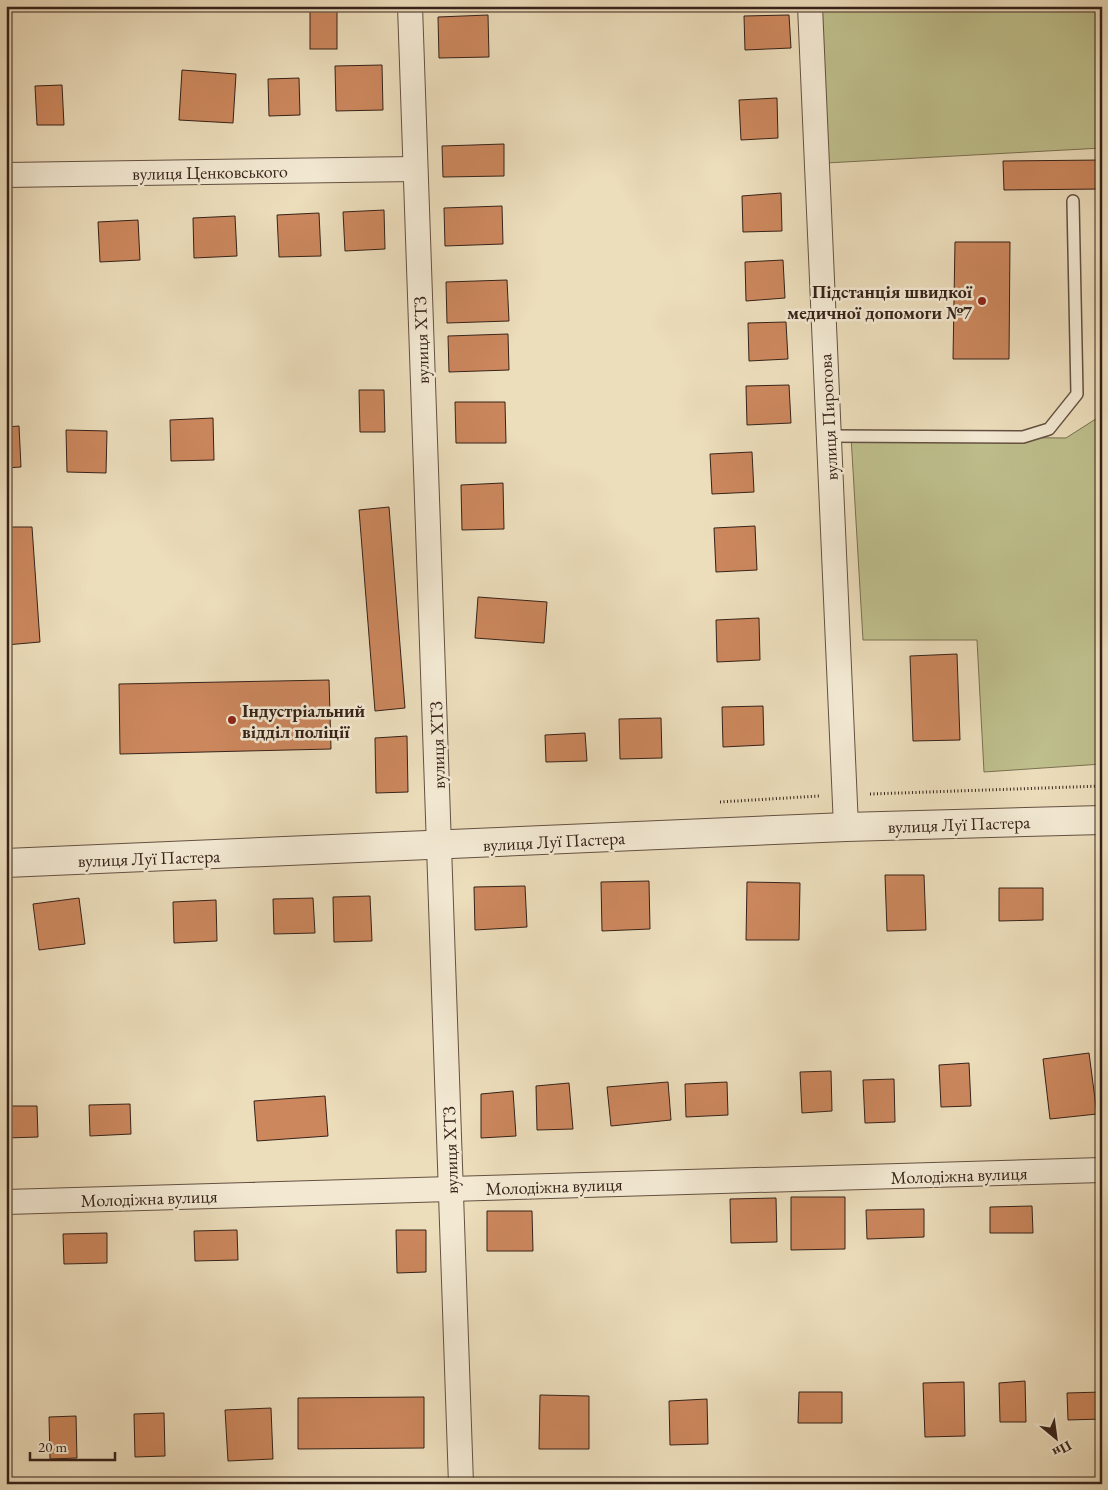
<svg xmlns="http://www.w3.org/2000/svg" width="1108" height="1490" viewBox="0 0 1108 1490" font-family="'EB Garamond',serif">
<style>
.green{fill:#bebf8c;stroke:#7a7052}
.building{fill:#cc875d;stroke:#362219}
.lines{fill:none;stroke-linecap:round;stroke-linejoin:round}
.service-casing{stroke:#645142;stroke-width:14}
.minor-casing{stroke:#645142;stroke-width:26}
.tertiary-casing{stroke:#645142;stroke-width:30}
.path{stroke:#362219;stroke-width:3;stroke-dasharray:1 2.5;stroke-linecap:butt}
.service{stroke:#f3e9d3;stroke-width:11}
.minor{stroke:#f3e9d3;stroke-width:24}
.tertiary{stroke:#f3e9d3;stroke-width:28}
.poi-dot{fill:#8f2418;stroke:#f3e9d3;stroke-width:2}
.labels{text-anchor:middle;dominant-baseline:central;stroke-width:5;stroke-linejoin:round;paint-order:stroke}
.street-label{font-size:18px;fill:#362219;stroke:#f3e9d3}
.poi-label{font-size:18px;font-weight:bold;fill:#362219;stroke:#f3e9d3;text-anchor:end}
</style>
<rect width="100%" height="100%" fill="#ecddbb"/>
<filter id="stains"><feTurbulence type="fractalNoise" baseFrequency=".004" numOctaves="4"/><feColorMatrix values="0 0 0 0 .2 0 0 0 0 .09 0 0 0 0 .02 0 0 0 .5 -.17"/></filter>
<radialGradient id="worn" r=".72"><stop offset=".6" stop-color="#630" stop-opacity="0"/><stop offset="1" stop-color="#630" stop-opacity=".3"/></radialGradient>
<g class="green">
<path d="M821 6H1102V148L826 163Z"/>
<path d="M1102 415V764L984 772 977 640H863L851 436 1066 438Z"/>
</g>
<g class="building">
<rect x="310" y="8" width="27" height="41"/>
<path d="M488 15 489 57 439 58 438 17Z"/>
<path d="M789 15 791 48 745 50 744 16Z"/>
<path d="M382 65 383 110 336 111 335 66Z"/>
<path d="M182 70 236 74 233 123 179 120Z"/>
<path d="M299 78 300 115 269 116 268 79Z"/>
<path d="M62 85 64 125H37L35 86Z"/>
<path d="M777 98 778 138 741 140 739 100Z"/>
<path d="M504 144V176L443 177 442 146Z"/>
<path d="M1102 160V189L1004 190 1003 161Z"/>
<path d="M781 193 782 231 743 232 742 196Z"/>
<path d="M502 206 503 244 445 246 444 208Z"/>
<path d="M384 210 385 249 345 251 343 212Z"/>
<path d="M319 213 321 256 279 257 277 215Z"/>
<path d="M235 216 237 256 194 258 193 218Z"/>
<path d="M138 220 140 260 100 262 98 222Z"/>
<path d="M955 242H1010L1009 359H953Z"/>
<path d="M783 260 785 298 746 301 745 262Z"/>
<path d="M507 280 509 321 447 323 446 282Z"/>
<path d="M786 322 788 359 749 361 748 323Z"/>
<path d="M508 334 509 370 449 372 448 336Z"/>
<path d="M789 385 791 423 747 425 746 386Z"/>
<path d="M359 390H384L385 432H360Z"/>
<path d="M455 402H505L506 443H456Z"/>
<path d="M213 418 214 460 171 461 170 420Z"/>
<path d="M19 426 21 467 6 468V427Z"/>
<path d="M66 430 107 431 106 473 67 472Z"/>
<path d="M752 452 754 492 712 494 710 454Z"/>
<path d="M503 483 504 529 462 530 461 485Z"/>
<path d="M389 507 405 708 375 711 359 510Z"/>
<path d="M755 526 757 570 716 572 714 528Z"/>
<path d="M6 527H32L40 642 6 645Z"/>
<path d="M478 597 547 602 544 643 475 638Z"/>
<path d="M759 618 760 660 717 662 716 620Z"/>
<path d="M957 654 960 740 913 741 910 656Z"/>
<path d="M329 680 331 749 120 754 119 684Z"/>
<path d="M763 706 764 745 723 747 722 707Z"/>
<path d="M661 718 662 758 620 759 619 719Z"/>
<path d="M585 733 587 761 546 762 545 735Z"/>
<path d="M407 736 408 792 376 793 375 738Z"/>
<path d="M885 875H924L926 930 887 931Z"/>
<path d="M649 881 650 929 602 931 601 882Z"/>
<path d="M747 882 800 883 799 940H746Z"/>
<path d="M525 886 527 927 475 930 474 887Z"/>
<path d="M999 888H1043V920L999 921Z"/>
<path d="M370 896 372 941 334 942 333 897Z"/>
<path d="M79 898 85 944 39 950 33 904Z"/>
<path d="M313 898 315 933 274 934 273 899Z"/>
<path d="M216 900 217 941 174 943 173 902Z"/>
<path d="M1089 1053 1097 1114 1050 1119 1043 1059Z"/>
<path d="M969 1063 971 1106 941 1107 939 1065Z"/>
<path d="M831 1071 832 1111 802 1113 800 1072Z"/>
<path d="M894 1079 895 1122 865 1123 863 1080Z"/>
<path d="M668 1082 671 1120 611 1126 607 1087Z"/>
<path d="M727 1082 728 1115 686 1117 685 1084Z"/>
<path d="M569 1083 573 1129 537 1130 536 1086Z"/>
<path d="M513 1091 516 1136 481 1138V1094Z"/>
<path d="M325 1096 328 1136 257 1141 254 1101Z"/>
<path d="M130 1104 131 1134 90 1136 89 1105Z"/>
<path d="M6 1106H37L38 1137 6 1138Z"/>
<path d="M791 1197H845V1249L791 1250Z"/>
<path d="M776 1198 777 1242 731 1243 730 1199Z"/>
<path d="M1032 1206 1033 1233H990V1207Z"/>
<path d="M924 1209V1237L867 1239 866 1210Z"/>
<path d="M487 1211H532L533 1251H487Z"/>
<path d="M237 1230 238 1260 195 1261 194 1231Z"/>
<path d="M396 1230H426V1272L397 1273Z"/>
<path d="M107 1233V1263L64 1264 63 1234Z"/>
<path d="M1025 1381 1026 1422H1000L999 1383Z"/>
<path d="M964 1382 965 1436 925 1437 923 1383Z"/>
<path d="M799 1392H842V1423H798Z"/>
<path d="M1102 1392V1419L1068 1420 1067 1393Z"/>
<path d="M540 1395 589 1396V1449H539Z"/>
<path d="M424 1397V1448L298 1449V1398Z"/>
<path d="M707 1399 708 1444 670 1445 669 1401Z"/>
<path d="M271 1408 273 1459 228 1461 225 1410Z"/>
<path d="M164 1413 165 1456 135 1457 134 1414Z"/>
<path d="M76 1416 77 1458 50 1459 49 1417Z"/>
</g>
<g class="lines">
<defs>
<path id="service" d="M829 436 1023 437 1049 429 1077 394 1073 201"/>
<g id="minor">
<path d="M410 6 461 1484"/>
<path d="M810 6 846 827"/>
<path d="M6 175 415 169"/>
<path d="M6 1202 1102 1170"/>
</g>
<path id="tertiary" d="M6 863 846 827 1102 820"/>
</defs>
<use href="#service" class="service-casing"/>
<use href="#minor" class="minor-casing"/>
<use href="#tertiary" class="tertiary-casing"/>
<g class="path">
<path d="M870 794 1102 786"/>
<path d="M720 802 819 796"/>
</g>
<use href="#service" class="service"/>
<use href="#minor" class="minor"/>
<use href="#tertiary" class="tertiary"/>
</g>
<g class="poi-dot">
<circle cx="982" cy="301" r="5"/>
<circle cx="232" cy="720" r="5"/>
</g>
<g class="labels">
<g class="street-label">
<text transform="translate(210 172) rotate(-1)">вулиця Ценковського</text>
<text transform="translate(421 340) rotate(-92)">вулиця ХТЗ</text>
<text transform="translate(828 417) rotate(-93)">вулиця Пирогова</text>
<text transform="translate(437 745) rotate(-92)">вулиця ХТЗ</text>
<text transform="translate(959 824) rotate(-2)">вулиця Луї Пастера</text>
<text transform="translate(554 841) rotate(-3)">вулиця Луї Пастера</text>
<text transform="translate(149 858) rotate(-2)">вулиця Луї Пастера</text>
<text transform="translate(450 1150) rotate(-92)">вулиця ХТЗ</text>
<text transform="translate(959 1175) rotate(-2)">Молодіжна вулиця</text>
<text transform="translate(554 1186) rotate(-2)">Молодіжна вулиця</text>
<text transform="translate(149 1198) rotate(-2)">Молодіжна вулиця</text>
</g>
<g class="poi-label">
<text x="972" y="291">Підстанція швидкої<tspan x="972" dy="21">медичної допомоги №7</tspan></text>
<text x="242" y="710" text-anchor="start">Індустріальний<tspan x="242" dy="21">відділ поліції</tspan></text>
</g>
</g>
<rect width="1108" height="1490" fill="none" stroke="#ecddbb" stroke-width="25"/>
<rect x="8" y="8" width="1093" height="1475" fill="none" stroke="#362219" stroke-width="2.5"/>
<rect x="12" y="12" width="1083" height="1465" fill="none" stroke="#362219"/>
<g transform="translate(1056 1438) rotate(151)" stroke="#f3e9d3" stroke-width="4" paint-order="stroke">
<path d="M0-4L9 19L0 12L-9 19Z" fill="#362219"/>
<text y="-8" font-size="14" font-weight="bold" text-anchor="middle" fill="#362219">Пн</text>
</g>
<path d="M30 1452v8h85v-8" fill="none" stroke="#362219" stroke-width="2.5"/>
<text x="38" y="1452" font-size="15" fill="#362219" stroke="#f3e9d3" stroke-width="4" paint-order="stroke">20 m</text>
<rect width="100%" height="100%" filter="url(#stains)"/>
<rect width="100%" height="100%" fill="url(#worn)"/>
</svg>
